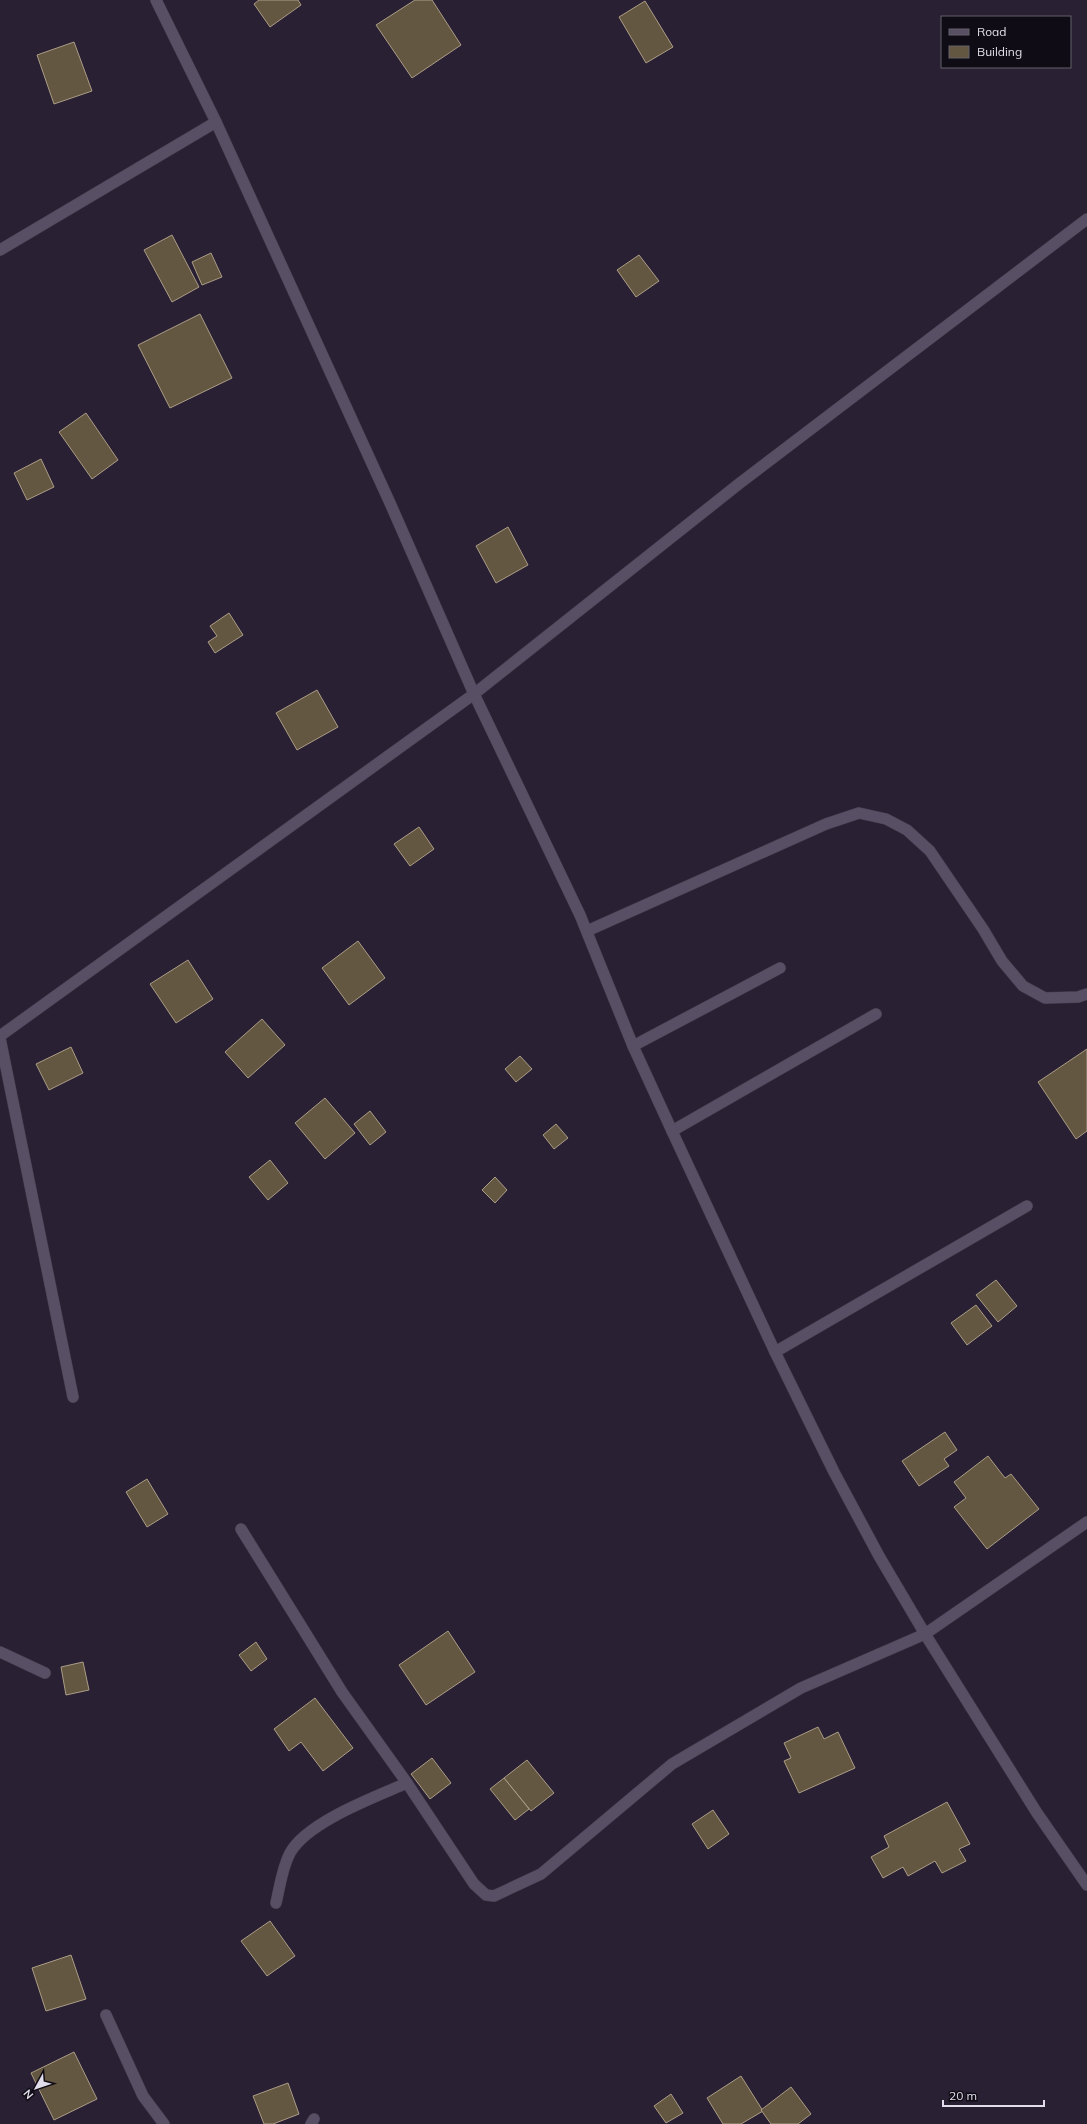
<svg xmlns="http://www.w3.org/2000/svg" width="1087" height="2124" viewBox="0 0 1087 2124" font-family="Mulish,sans-serif">
<style>
.building{fill:#645742;stroke:#ab9d86}
.lines{fill:none;stroke-linecap:round;stroke-linejoin:round}
.service-casing{stroke:#433d4d;stroke-width:12}
.minor-casing{stroke:#433d4d;stroke-width:12}
.tertiary-casing{stroke:#433d4d;stroke-width:12}
.service{stroke:#584f64;stroke-width:11}
.minor{stroke:#584f64;stroke-width:11}
.tertiary{stroke:#584f64;stroke-width:11}
</style>
<rect width="100%" height="100%" fill="#292133"/>
<g class="building">
<path d="M259 0H298L301 5 270 27 254 4Z"/>
<path d="M415 0H432L461 45 412 78 376 25Z"/>
<path d="M645 1 673 47 646 63 619 17Z"/>
<path d="M74 42 92 91 54 104 37 55Z"/>
<path d="M172 235 199 287 172 302 144 250Z"/>
<path d="M211 253 222 277 202 285 192 262Z"/>
<path d="M639 255 659 281 636 297 617 270Z"/>
<path d="M200 314 232 378 170 408 138 345Z"/>
<path d="M86 413 118 460 92 479 59 432Z"/>
<path d="M41 459 54 487 27 500 14 473Z"/>
<path d="M508 527 528 565 496 583 476 546Z"/>
<path d="M229 613 243 635 215 653 208 642 217 636 210 626Z"/>
<path d="M317 690 338 727 297 750 276 713Z"/>
<path d="M419 827 434 849 410 866 394 844Z"/>
<path d="M358 941 385 978 349 1005 322 968Z"/>
<path d="M188 960 213 999 176 1023 150 984Z"/>
<path d="M262 1019 285 1045 248 1078 225 1052Z"/>
<path d="M71 1047 83 1073 49 1090 36 1064Z"/>
<path d="M1087 1049V1131L1076 1139 1038 1082Z"/>
<path d="M520 1056 532 1069 516 1082 505 1069Z"/>
<path d="M325 1098 355 1133 325 1159 295 1123Z"/>
<path d="M370 1111 386 1132 370 1145 354 1124Z"/>
<path d="M556 1124 568 1138 554 1149 543 1135Z"/>
<path d="M270 1160 288 1183 268 1200 249 1177Z"/>
<path d="M495 1177 507 1190 495 1203 482 1190Z"/>
<path d="M996 1280 1017 1306 998 1322 976 1295Z"/>
<path d="M976 1305 992 1326 967 1345 951 1323Z"/>
<path d="M945 1432 957 1450 944 1459 949 1466 919 1486 902 1461Z"/>
<path d="M988 1456 1005 1478 1011 1474 1039 1509 987 1549 954 1507 966 1498 954 1482Z"/>
<path d="M147 1479 168 1514 147 1527 126 1492Z"/>
<path d="M448 1631 475 1672 426 1705 399 1665Z"/>
<path d="M256 1642 267 1659 251 1671 239 1655Z"/>
<path d="M83 1662 89 1690 66 1695 61 1667Z"/>
<path d="M315 1698 353 1748 323 1771 301 1742 289 1751 274 1729Z"/>
<path d="M818 1727 824 1739 838 1732 855 1768 799 1793 784 1761 791 1758 784 1743Z"/>
<path d="M432 1758 451 1783 430 1799 411 1774Z"/>
<path d="M527 1760 554 1793 531 1811 504 1778Z"/>
<path d="M504 1778 529 1809 515 1820 490 1789Z"/>
<path d="M947 1802 970 1844 959 1849 966 1861 942 1873 935 1861 908 1876 903 1867 883 1878 871 1857 889 1847 884 1836Z"/>
<path d="M713 1810 729 1834 708 1849 692 1824Z"/>
<path d="M270 1921 295 1956 267 1976 241 1941Z"/>
<path d="M71 1955 86 1999 46 2011 32 1968Z"/>
<path d="M74 2052 97 2099 54 2120 31 2073Z"/>
<path d="M741 2076 763 2111 741 2124H723L707 2098Z"/>
<path d="M288 2083 299 2114 273 2124H264L253 2096Z"/>
<path d="M791 2087 811 2114 798 2124H771L761 2110Z"/>
<path d="M671 2094 683 2113 666 2123 654 2106Z"/>
</g>
<g class="lines">
<defs>
<g id="service">
<path d="M633 1046 780 968"/>
<path d="M672 1131 876 1014"/>
<path d="M775 1352 1027 1206"/>
</g>
<g id="minor">
<path d="M587 931 826 824 859 813 886 819 907 830 930 851 983 929 1002 961 1023 986 1045 998 1078 997 1087 994"/>
<path d="M0 1036 474 694 740 483 1087 219"/>
<path d="M0 1038 73 1397"/>
<path d="M241 1529 342 1692 407 1783 474 1884 486 1895 494 1896 541 1874 672 1764 801 1688 925 1634 1087 1522"/>
<path d="M0 1652 45 1673"/>
<path d="M276 1903C280 1886 282 1868 290 1853 307 1822 375 1797 407 1783"/>
<path d="M106 2015 143 2096 164 2124"/>
<path d="M311 2124 314 2119"/>
</g>
<g id="tertiary">
<path d="M156 0 216 122 390 503 474 694 580 915 633 1046 672 1131 775 1352 834 1472 879 1556 925 1634 1037 1813 1087 1885"/>
<path d="M0 250 216 122"/>
</g>
</defs>
<use href="#service" class="service-casing"/>
<use href="#minor" class="minor-casing"/>
<use href="#tertiary" class="tertiary-casing"/>
<use href="#service" class="service"/>
<use href="#minor" class="minor"/>
<use href="#tertiary" class="tertiary"/>
</g>
<rect x="941" y="16" width="130" height="52" fill="#100c15" stroke="#64606a"/>
<rect x="949" y="29" width="20" height="6" fill="#584f64" stroke="#64606a"/>
<text x="977" y="36" font-size="12" fill="#e2ddea">Road</text>
<rect x="949" y="46" width="20" height="12" fill="#645742" stroke="#64606a"/>
<text x="977" y="56" font-size="12" fill="#e2ddea">Building</text>
<g transform="translate(36 2088) rotate(230)" stroke="#100c15" stroke-width="3" paint-order="stroke">
<path d="M0-3L7 15L0 10L-7 15Z" fill="#e2ddea"/>
<text y="-6" font-size="11" font-weight="bold" text-anchor="middle" fill="#e2ddea">N</text>
</g>
<path d="M943 2100v6h101v-6" fill="none" stroke="#e2ddea" stroke-width="2"/>
<text x="949" y="2100" font-size="12" fill="#e2ddea" stroke="#100c15" stroke-width="3" paint-order="stroke">20 m</text>
</svg>
